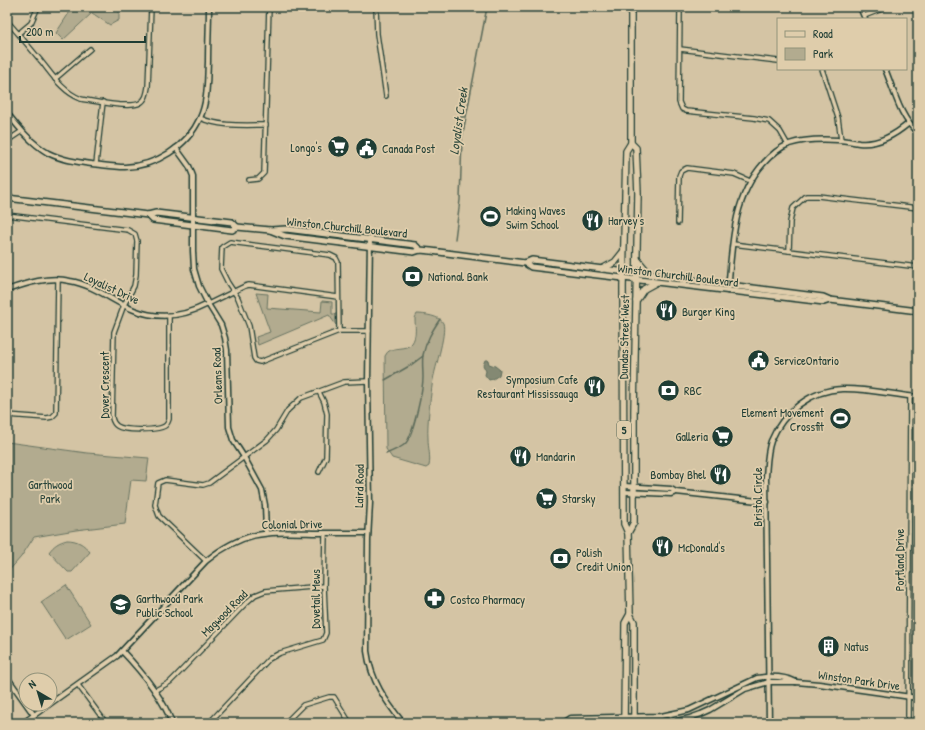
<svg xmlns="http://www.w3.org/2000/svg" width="925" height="730" viewBox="0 0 925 730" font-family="'Patrick Hand',sans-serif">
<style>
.green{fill:#b2ab8f;stroke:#687462}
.water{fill:#848973;stroke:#5c6b5a}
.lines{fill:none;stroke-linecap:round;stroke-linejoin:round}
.stream{stroke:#5c6b5a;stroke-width:1.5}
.minor-casing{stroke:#1f3d34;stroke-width:6}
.tertiary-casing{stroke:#1f3d34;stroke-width:7}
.secondary-casing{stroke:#1f3d34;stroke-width:8}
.primary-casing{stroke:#1f3d34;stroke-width:8}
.minor{stroke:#dfcdab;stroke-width:3.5}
.tertiary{stroke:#dfcdab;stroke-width:4}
.secondary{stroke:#dfcdab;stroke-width:5}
.primary{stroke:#dfcdab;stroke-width:5.5}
.labels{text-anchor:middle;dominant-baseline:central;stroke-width:3.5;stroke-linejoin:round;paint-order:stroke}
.shield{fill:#dfcdab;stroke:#596858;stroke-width:1}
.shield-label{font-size:11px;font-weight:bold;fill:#1f3d34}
.poi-label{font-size:12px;fill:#1f3d34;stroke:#dfcdab;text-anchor:start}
.street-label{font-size:12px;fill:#1f3d34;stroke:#dfcdab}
.park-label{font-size:12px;fill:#264239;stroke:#dfcdab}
.water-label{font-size:13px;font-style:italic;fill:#29453a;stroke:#dfcdab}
</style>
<rect width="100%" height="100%" fill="#d4c4a4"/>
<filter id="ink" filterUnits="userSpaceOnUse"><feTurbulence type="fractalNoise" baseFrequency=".025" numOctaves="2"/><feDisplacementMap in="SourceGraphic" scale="8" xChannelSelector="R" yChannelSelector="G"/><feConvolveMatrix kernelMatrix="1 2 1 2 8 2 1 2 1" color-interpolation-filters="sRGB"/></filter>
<g filter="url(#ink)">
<g class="green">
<path d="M69 7H119V20L110 25 92 13 63 40 56 33 69 13Z"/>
<path d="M256 293 268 294 267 308 321 312 322 301 332 302V314H336V325L329 315 258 345 256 337 270 332Z"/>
<path d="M417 314C424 314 440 316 443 323 447 334 433 373 432 386 430 401 427 424 428 438 428 448 431 457 429 466L426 468 392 458 386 449 385 356C390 344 406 352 412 343 417 336 415 326 415 318Z"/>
<path d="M7 442 87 453 149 458 146 481 131 480 125 524 76 530 34 537 21 557 7 573Z"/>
<path d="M67 540C77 540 84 544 90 552L72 572H68L49 552C54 545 59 542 67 540Z"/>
<path d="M66 585 91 624 66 640 41 602Z"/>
</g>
<path class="water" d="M485 360H488L489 364 495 366 500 370 499 375 493 379 489 380 485 375 486 371 483 365Z"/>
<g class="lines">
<g class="stream">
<path d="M459 117H465"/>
<path d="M455 239 460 200 462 138 487 7"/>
<path d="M385 380 411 365 423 356"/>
<path d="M386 454C392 451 401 448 405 444 413 437 423 389 423 377 423 370 422 362 423 355 426 341 432 331 440 319"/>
</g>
<defs>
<g id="minor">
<path d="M376 7 377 34 386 96"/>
<path d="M680 7 679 102 682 109 686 111 754 118 769 121 780 131 788 145"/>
<path d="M864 16 887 7"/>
<path d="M7 21C19 34 30 48 41 61 53 76 63 92 81 99 93 101 130 109 140 103 146 100 147 93 148 87L151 7"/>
<path d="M19 33 31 23 38 7"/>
<path d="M680 49 778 61"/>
<path d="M822 69 838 118 841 140"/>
<path d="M55 79 90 49"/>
<path d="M200 118C220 127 244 125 266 125"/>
<path d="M7 141 22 131"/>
<path d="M96 164 103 102"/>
<path d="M249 180 258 179 264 173 269 7"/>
<path d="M7 215 128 230 135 234 137 241 136 275 134 286 124 305 114 332 112 418C113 422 114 424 117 426 124 431 160 431 166 425 168 423 168 422 169 419V317"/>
<path d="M678 223 679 176 681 171 687 168 734 174 750 181"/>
<path d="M733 244 918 267"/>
<path d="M789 251 790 222 793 208 806 196H818L918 208"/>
<path d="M208 304 245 286 249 285 338 297"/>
<path d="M339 331 338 262 336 258 330 255 230 242 222 247 221 269 228 283 238 298 249 326 254 358 256 361 260 362 339 331H369"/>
<path d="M319 392 324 402 327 414 326 457 319 472"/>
<path d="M7 415 47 418 52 417 56 413 58 280"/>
<path d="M206 561 159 516 155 505 158 483 165 480 203 485 209 483 267 440 276 430 288 410 301 398 344 382 368 381"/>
<path d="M78 685 106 723"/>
<path d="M154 691 170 682 176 676 246 603 255 595 265 591 324 586"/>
<path d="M209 723 269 659 280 653 323 640 326 633 324 586 325 533"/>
<path d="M285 723 303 705 329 697H334L350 723"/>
<path d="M908 723 910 397"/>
</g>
<g id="tertiary">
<path d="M860 7 865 19"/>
<path d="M885 69C894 90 900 118 918 133"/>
<path d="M7 113C19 128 31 143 48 153 62 160 77 162 92 164 103 165 114 167 125 167 156 166 187 147 200 118 208 101 207 80 208 62 208 43 209 25 209 7"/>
<path d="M176 148 189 166 193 176V251L194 269 199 286 208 304 221 325 225 338 227 350 229 427 233 440 244 457 262 490 265 505 266 533"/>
<path d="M370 239 368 381 370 503 368 540 367 651C371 681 385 700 403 723"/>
<path d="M7 290C27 283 49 276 70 281 94 285 112 301 134 310 159 320 185 316 208 304"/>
<path d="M728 291C732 248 732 199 763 164 770 156 779 148 789 144 805 139 821 139 838 140 845 140 852 142 859 143 878 145 895 135 909 123"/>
<path d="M625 486 671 489 676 492 767 502"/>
<path d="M625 492 671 494 676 492"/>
<path d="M122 651C142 672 162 696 172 723"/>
<path d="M7 677 34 715"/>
<path d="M23 723 117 656 206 561C244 530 267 532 313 533 331 533 350 533 368 533"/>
<path d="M557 723 564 722 570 718 661 716 689 710 757 678C770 676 784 676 796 682"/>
<path d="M669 723 690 718 701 714 710 710 745 689 769 682H796L819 684 918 698"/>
<path d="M769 723 766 477C767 465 767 452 771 441 783 412 811 390 842 389 867 388 893 395 918 397"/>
</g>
<g id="secondary">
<path d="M7 198 148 215 156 213 232 222 237 227"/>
<path d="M148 215 153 220 232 230 237 227 270 230 286 229 415 245 420 250"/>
<path d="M270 230 285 236 414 252 420 250 431 251 525 263 532 260 823 297 830 300 918 311"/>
<path d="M525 263 531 267 824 302 830 300"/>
</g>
<g id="primary">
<path d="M631 7V143L626 151 623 287 624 524 628 533 630 614 634 622V723"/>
<path d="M637 259 647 271 655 276"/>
<path d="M602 269 615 262 623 252"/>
<path d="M636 301 644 289 655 283"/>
<path d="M628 533 634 522V411L638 193 636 148 631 143"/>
<path d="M624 723 625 623 630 614"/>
</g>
</defs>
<use href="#minor" class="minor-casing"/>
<use href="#tertiary" class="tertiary-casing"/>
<use href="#secondary" class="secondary-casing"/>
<use href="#primary" class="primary-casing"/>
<use href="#minor" class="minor"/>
<use href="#tertiary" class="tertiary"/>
<use href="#secondary" class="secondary"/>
<use href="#primary" class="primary"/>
</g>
</g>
<defs>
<symbol id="supermarket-disc" viewBox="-11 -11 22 22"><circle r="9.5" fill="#1f3d34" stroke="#dfcdab"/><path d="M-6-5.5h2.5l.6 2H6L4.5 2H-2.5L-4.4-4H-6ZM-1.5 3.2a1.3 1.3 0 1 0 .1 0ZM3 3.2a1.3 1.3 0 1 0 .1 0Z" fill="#fff"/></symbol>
<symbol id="civic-disc" viewBox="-11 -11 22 22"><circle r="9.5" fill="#1f3d34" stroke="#dfcdab"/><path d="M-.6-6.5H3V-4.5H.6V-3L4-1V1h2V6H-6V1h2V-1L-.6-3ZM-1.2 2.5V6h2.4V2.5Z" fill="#fff"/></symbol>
<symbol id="stadium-disc" viewBox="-11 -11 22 22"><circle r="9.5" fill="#1f3d34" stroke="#dfcdab"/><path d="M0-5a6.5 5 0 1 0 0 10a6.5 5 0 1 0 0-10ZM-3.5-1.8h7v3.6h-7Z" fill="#fff"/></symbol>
<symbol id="restaurant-disc" viewBox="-11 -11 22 22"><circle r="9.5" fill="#1f3d34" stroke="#dfcdab"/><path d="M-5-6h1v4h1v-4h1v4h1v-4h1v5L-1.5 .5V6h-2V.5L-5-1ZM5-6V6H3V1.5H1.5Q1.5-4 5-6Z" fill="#fff"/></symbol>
<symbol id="bank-disc" viewBox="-11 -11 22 22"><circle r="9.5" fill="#1f3d34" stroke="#dfcdab"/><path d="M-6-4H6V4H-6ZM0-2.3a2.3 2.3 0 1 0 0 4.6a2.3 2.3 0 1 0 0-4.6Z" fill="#fff"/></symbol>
<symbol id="pharmacy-disc" viewBox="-11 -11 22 22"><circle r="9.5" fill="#1f3d34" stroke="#dfcdab"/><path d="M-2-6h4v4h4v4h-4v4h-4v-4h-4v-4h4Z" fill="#fff"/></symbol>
<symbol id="school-disc" viewBox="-11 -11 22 22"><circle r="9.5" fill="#1f3d34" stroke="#dfcdab"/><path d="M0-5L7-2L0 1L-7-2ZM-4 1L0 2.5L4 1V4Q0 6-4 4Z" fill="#fff"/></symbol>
<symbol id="building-disc" viewBox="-11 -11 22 22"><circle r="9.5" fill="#1f3d34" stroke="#dfcdab"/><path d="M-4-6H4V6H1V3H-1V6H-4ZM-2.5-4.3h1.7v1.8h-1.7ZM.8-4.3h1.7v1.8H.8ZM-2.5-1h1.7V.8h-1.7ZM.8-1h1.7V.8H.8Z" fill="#fff"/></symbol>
</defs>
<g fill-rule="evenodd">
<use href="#supermarket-disc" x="326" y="134" width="25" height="25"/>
<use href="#civic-disc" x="354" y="136" width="25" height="25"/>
<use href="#stadium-disc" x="478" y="204" width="25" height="25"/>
<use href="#restaurant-disc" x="580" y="208" width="25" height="25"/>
<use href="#bank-disc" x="400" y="264" width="25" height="25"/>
<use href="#restaurant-disc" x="654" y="298" width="25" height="25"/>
<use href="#civic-disc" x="746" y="348" width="25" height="25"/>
<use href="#restaurant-disc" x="582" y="374" width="25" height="25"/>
<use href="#bank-disc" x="656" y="378" width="25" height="25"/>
<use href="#stadium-disc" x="828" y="406" width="25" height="25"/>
<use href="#supermarket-disc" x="710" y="424" width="25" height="25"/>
<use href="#restaurant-disc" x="508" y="444" width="25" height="25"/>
<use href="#restaurant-disc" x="708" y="462" width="25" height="25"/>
<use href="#supermarket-disc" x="534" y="486" width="25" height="25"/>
<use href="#restaurant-disc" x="650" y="534" width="25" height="25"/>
<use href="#bank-disc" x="548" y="546" width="25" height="25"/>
<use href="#pharmacy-disc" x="422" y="586" width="25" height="25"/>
<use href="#school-disc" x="108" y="592" width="25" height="25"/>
<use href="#building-disc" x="816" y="634" width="25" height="25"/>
</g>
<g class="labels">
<rect class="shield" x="617" y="421" width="14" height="18" rx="3"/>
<g class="shield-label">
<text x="624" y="430">5</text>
</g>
<g class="poi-label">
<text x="322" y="147" text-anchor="end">Longo's</text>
<text x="382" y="148">Canada Post</text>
<text x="506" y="210">Making Waves<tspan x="506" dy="14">Swim School</tspan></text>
<text x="608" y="220">Harvey's</text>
<text x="428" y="276">National Bank</text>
<text x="682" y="311">Burger King</text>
<text x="774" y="360">ServiceOntario</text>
<text x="578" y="379" text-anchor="end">Symposium Cafe<tspan x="578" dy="14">Restaurant Mississauga</tspan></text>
<text x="684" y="390">RBC</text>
<text x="824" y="412" text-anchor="end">Element Movement<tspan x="824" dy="14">Crossfit</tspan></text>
<text x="708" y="436" text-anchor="end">Galleria</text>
<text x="536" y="456">Mandarin</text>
<text x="706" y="474" text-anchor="end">Bombay Bhel</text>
<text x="562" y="498">Starsky</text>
<text x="678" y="547">McDonald's</text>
<text x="576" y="552">Polish<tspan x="576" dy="14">Credit Union</tspan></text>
<text x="136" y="598">Garthwood Park<tspan x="136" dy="14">Public School</tspan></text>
<text x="450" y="599">Costco Pharmacy</text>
<text x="844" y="646">Natus</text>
</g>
<g class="street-label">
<text transform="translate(347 227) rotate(6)">Winston Churchill Boulevard</text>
<text transform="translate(678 275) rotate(7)">Winston Churchill Boulevard</text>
<text transform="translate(112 288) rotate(25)">Loyalist Drive</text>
<text transform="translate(624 337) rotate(-89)">Dundas Street West</text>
<text transform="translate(217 376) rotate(-92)">Orleans Road</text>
<text transform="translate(104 385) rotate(-90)">Dover Crescent</text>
<text transform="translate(359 486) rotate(-89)">Laird Road</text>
<text transform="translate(757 497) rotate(-90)">Bristol Circle</text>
<text transform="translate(292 524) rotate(-1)">Colonial Drive</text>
<text transform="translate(899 560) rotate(-90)">Portland Drive</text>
<text transform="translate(315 599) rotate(-90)">Dovetail Mews</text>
<text transform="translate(224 613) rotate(-45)">Magwood Road</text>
<text transform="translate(859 680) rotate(8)">Winston Park Drive</text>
</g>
<g class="park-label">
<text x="50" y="484">Garthwood<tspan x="50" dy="14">Park</tspan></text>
</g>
<g class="water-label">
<text transform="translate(458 121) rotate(-82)">Loyalist Creek</text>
</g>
</g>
<rect width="925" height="730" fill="none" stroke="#dfcdab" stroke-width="24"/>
<rect x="12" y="12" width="901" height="706" fill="none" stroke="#1f3d34" stroke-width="1.5" filter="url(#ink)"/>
<rect x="777" y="18" width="130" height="52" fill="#dfcdab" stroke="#92937b"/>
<rect x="785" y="31" width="20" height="6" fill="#dfcdab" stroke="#92937b"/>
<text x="813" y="38" font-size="12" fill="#1f3d34">Road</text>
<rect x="785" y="48" width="20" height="12" fill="#b2ab8f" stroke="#92937b"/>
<text x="813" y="58" font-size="12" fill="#1f3d34">Park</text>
<g transform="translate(38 692) rotate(322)"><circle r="19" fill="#dfcdab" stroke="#92937b"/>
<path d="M0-3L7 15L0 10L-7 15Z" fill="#1f3d34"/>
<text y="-6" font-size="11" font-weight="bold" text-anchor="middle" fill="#1f3d34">N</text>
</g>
<path d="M20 36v6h125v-6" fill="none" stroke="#1f3d34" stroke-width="2"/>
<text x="26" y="36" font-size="12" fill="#1f3d34" stroke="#dfcdab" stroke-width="3" paint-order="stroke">200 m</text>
</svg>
